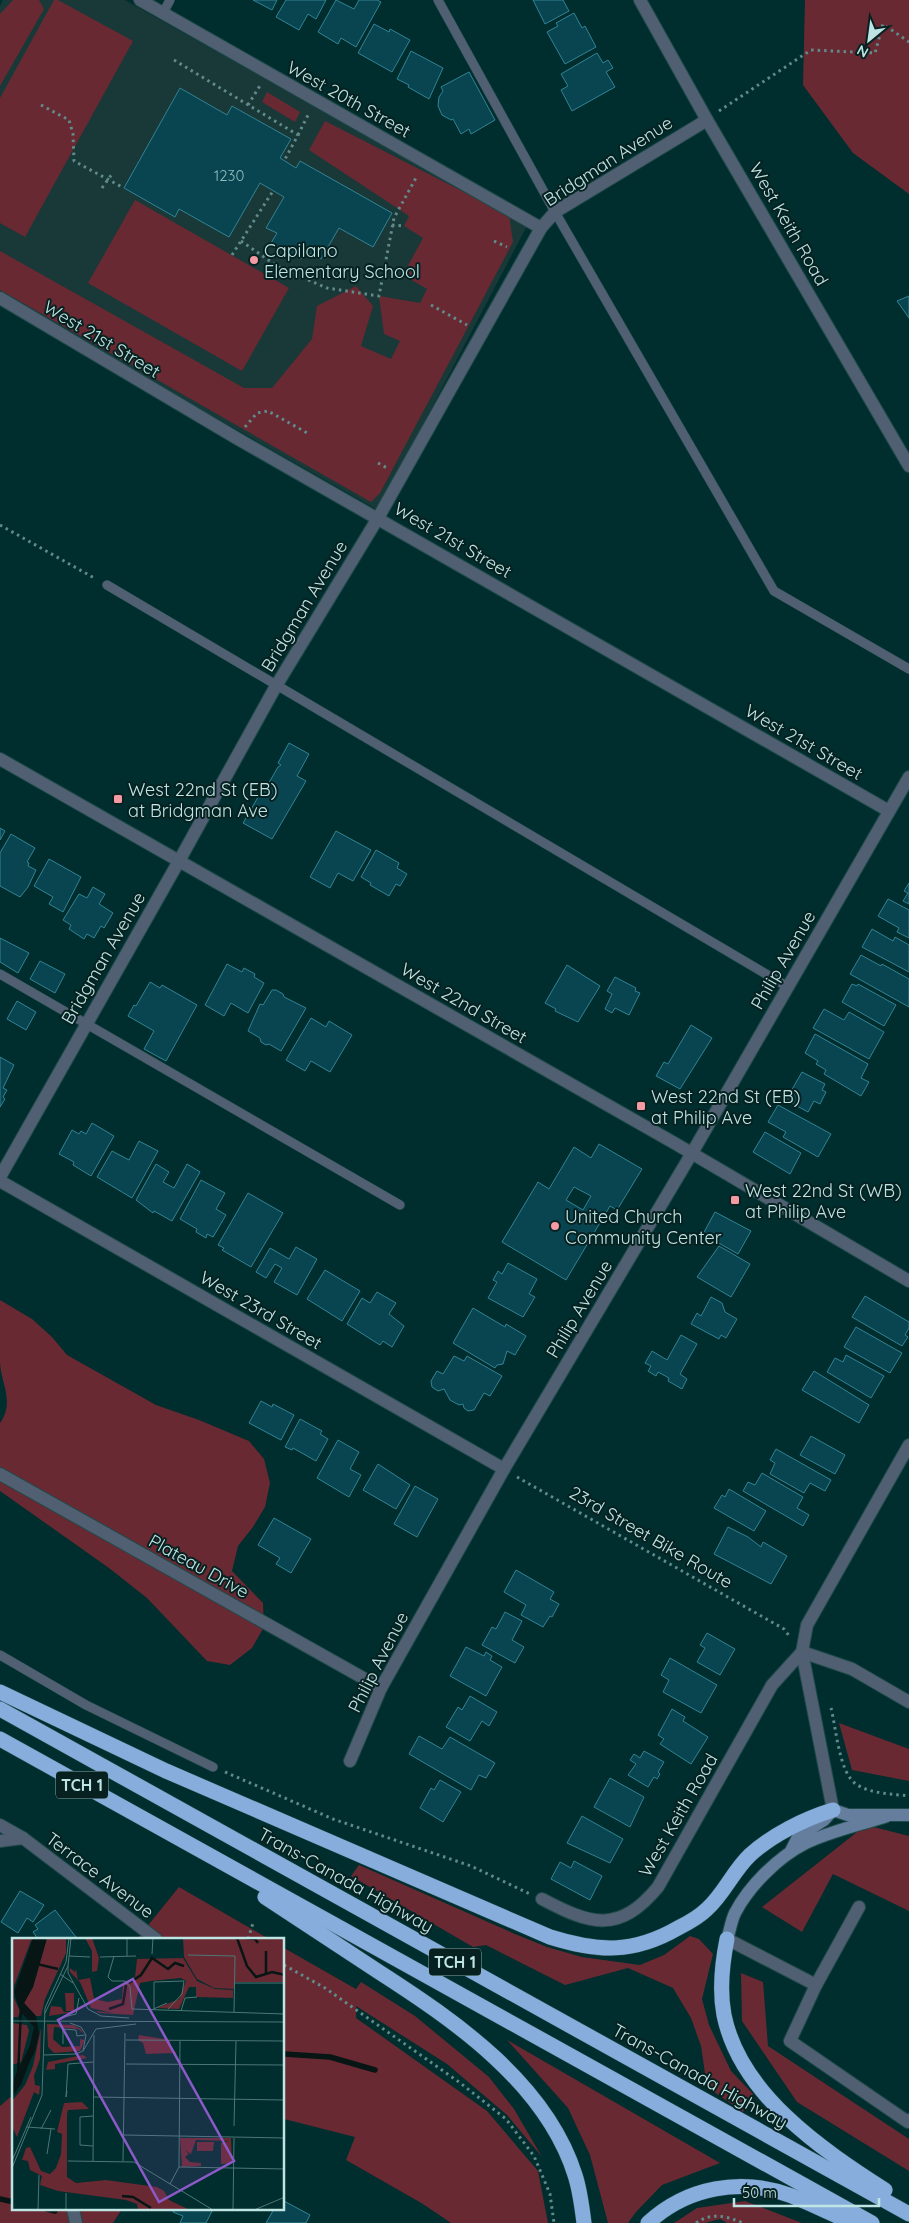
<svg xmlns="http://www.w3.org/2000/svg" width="909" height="2223" viewBox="0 0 909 2223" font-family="Quicksand,sans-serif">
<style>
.built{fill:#193838}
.green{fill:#692932}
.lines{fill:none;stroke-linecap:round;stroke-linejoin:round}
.stream{stroke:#071515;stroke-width:5.5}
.building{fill:#084550;stroke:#338394;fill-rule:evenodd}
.lane-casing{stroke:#1e4a4a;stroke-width:10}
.street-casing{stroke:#1e4a4a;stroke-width:14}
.secondary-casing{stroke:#1e4a4a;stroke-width:14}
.highway-casing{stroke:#1e4a4a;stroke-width:16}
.path{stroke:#618b8b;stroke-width:3;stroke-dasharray:2.5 4;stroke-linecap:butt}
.lane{stroke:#505f72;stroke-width:9}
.street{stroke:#505f72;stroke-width:12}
.secondary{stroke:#667e9d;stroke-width:12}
.highway{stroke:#87addc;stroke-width:15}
.poi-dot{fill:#f49aa2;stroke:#072121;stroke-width:2}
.labels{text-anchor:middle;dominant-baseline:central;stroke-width:4;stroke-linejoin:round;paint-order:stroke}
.number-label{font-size:15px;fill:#90bdbf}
.shield{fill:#072121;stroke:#87aaaa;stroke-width:1}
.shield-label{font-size:16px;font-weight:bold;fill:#bee5e4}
.street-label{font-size:18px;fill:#bee5e4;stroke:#072121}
.poi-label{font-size:18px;fill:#bee5e4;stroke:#072121;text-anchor:start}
.inset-river{fill:none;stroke:#071515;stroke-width:2.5}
.inset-road{fill:none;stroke:#4c7776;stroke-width:1}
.view{fill:#8c5ac8;fill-opacity:0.15;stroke:#8c5ac8;stroke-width:2.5}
.inset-edge{fill:none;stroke:#bee5e4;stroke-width:2.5}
</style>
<rect width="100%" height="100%" fill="#002d2d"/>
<path class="built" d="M3 0H125L527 226 378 510 0 295V6Z"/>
<g class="green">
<path d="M13 0H39L44 9 0 86V14Z"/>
<path d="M54 0H58L133 41 25 237 0 223V98Z"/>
<path d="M805 0H909V194L853 153 803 85Z"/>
<path d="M267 92 300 112 295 122 262 102Z"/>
<path d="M325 121 509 215 513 242 380 493 371 502 0 290V251L244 388H272L312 339 317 306 356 286 373 306 361 346 391 359 400 341 384 334 379 296 420 303 427 289 403 275 423 238 404 226 409 216 309 150Z"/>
<path d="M135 200 289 288 242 371 88 283Z"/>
<path d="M0 1300 32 1319 52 1337 67 1355 156 1405 199 1420 249 1441 264 1459 270 1483 265 1507 253 1527 238 1546 232 1571 263 1603 264 1627 252 1648 230 1665 207 1661 147 1598 109 1568 0 1491V1423C15 1402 1 1383 0 1363 0 1342 0 1321 0 1300Z"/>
<path d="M839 1723 909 1749V1781L852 1770Z"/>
<path d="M866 1825 909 1836V1911L833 1874 802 1932 762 1907Z"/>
<path d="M359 1865 515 1934 547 1947 582 1957 640 1965 664 1955 690 1936 699 1939 713 1954 702 1999 709 2025 731 2071 753 2094 743 2112 707 2087 701 2046 691 2018 673 1988 628 1968 565 1985 486 1945 473 1947 351 1876Z"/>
<path d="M179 1887 269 1939H137Z"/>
<path d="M284 1948 356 1989 361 1982 415 2016 489 2077 514 2109 542 2157 507 2115 447 2064 356 2006V2018L487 2111 538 2171 548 2223H451L423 2204 346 2160 355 2137 284 2119Z"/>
<path d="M741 1973 763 1982 768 2046 909 2139V2171L797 2102 742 2021Z"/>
<path d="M507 2040 720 2163 662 2185 636 2212 628 2223H608L590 2155 568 2108Z"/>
<path d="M14 2094V2209H122L113 2223H0V2106Z"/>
<path d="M745 2201 802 2223H727L720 2219 705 2223H674L697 2208Z"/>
</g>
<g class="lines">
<g class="stream">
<path d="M284 2054 330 2057 375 2070"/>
<path d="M0 2199 14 2202"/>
<path d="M47 2209 55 2211"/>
</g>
</g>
<g class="building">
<path d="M253 0H277L272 10Z"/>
<path d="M286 0H326L316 19 308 14 299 30 276 17Z"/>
<path d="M336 0 354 9 359 0H377L381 2 356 47 341 38 338 44 318 32Z"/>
<path d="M533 0H563L569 11 545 24Z"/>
<path d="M574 13 582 28 585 26 596 47 565 64 547 32 558 26 556 23Z"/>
<path d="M374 24 389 32 390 29 410 40 392 72 358 53Z"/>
<path d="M411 51 443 68 429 99 408 87 409 85 397 79Z"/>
<path d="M597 53 603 63 608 60 613 68 606 72 615 87 572 111 561 90 568 86 561 74Z"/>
<path d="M469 72 495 120 471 134 469 129 461 134 453 119 451 120 442 115 438 106 439 97 443 91 441 87Z"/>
<path d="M180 88 227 115 232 106 291 139 280 158 296 168 300 161 392 213 373 247 339 228 321 259 305 251 301 259 271 243 277 233 266 228 284 197 260 183 229 237 179 209 175 217 124 188Z"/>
<path d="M909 296V318L897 301Z"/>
<path d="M289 743 309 754 297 776 306 781 272 839 243 823 261 792 263 793 278 767 281 765 278 763Z"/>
<path d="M0 828 5 831 0 840Z"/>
<path d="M336 831 371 850 353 881 338 873 330 888 310 877Z"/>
<path d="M11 834 35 848 27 862 29 863 28 866 36 870 28 887 20 897 0 886V853Z"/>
<path d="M376 850 399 863 397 868 407 874 400 886 396 884 389 896 370 885 371 883 361 877Z"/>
<path d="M49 859 81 877 63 912 49 904 53 897 34 886Z"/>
<path d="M909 883V904L903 901 908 893 904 891Z"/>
<path d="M93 887 105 894 99 904 113 913 104 928 101 926 94 938 87 934 84 939 69 929 71 925 63 920 79 894 87 898Z"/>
<path d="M888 899 909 910V938L897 932 899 928 878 916Z"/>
<path d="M872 929 893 941 895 937 909 945V972L862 947Z"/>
<path d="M0 938 29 953 18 973 0 962Z"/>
<path d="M861 955 881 966 882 964 909 979V1007L850 974Z"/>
<path d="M40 961 65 974 55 993 30 979Z"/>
<path d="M227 964 242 972 244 968 255 974 254 977 264 983 248 1013 231 1003 224 1016 205 1005Z"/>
<path d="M567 965 600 986 578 1022 555 1011 556 1009 545 1003Z"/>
<path d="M615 977 636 988 635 991 640 993 629 1015 615 1008 612 1013 605 1009 612 994 607 991Z"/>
<path d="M150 982 160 988 162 985 197 1005 166 1061 144 1049 154 1031 128 1016 134 1005 136 1006Z"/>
<path d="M852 984 857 986 858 984 896 1005 884 1026 842 1002Z"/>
<path d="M272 990H276L283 994 284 997 306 1008 281 1051 269 1044 266 1045 261 1042 260 1038 248 1031 260 1004 263 1005Z"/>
<path d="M17 1001 36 1012 26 1030 7 1019Z"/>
<path d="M824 1009 844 1020 849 1012 884 1032 869 1059 813 1028Z"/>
<path d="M311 1018 326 1027 329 1021 352 1035 330 1072 311 1061 305 1071 286 1060Z"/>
<path d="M691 1025 712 1038 680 1089 656 1076 664 1062 668 1064Z"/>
<path d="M815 1034 868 1064 861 1078 869 1082 861 1096 824 1074 826 1070 816 1064 818 1061 805 1053Z"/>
<path d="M0 1057 14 1065 3 1088 7 1090 3 1097 5 1099 0 1107Z"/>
<path d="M802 1072 825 1084 822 1090 826 1092 820 1104 814 1101 808 1112 786 1100Z"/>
<path d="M778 1105 831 1134 818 1157 783 1137 786 1132 768 1122Z"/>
<path d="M92 1123 114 1136 91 1176 73 1165 74 1162 59 1154 72 1130 79 1134 81 1131 86 1134Z"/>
<path d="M765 1132 801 1153 790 1174 753 1152Z"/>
<path d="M139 1141 158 1151 132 1198 97 1177 112 1151 129 1160Z"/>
<path d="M599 1144 642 1169 617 1210 610 1206 566 1280 502 1242 538 1182 549 1189 574 1147 591 1158ZM574 1187 591 1196 583 1210 566 1200Z"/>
<path d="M156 1164 169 1172 163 1182 174 1188 187 1164 200 1172 172 1221 154 1211 153 1213 136 1200Z"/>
<path d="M201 1180 225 1193 216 1209 226 1215 213 1237 207 1234 206 1238 196 1232 197 1229 180 1219Z"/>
<path d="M248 1193 283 1213 251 1267 222 1250 224 1248 218 1245Z"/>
<path d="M715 1212 751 1231 738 1254 703 1234Z"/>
<path d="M719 1246 750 1264 731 1297 697 1277Z"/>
<path d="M296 1247 317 1259 297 1295 274 1282 282 1268 275 1264 266 1278 256 1272 270 1248 289 1259Z"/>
<path d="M508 1263 537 1279 529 1294 535 1297 523 1317 488 1298 497 1282 493 1280 498 1271 502 1274Z"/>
<path d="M325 1270 360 1291 342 1321 307 1299Z"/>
<path d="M377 1292 396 1303 389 1314 404 1326 392 1347 383 1341 380 1345 347 1324 362 1298 370 1303Z"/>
<path d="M865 1296 909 1322V1328L905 1335 908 1337 902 1346 852 1317Z"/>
<path d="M711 1297 722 1303 725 1312 737 1319 726 1338 721 1335 719 1339 691 1324 697 1313 701 1316Z"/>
<path d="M473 1308 505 1327 506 1324 526 1336 515 1355 507 1351 503 1364 497 1365 495 1368 453 1343Z"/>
<path d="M856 1327 902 1353 890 1373 844 1347Z"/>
<path d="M681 1335 697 1344 680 1374 687 1379 682 1389 668 1381 669 1378 658 1372 656 1376 648 1371 651 1366 645 1363 652 1351 667 1360Z"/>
<path d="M846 1355 884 1376 871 1398 827 1372 835 1358 843 1362Z"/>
<path d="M454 1356 464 1361 467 1356 502 1376 490 1396 484 1393 474 1410 468 1411 464 1408 463 1404 459 1405 450 1400 444 1389 438 1391 432 1387 431 1381 437 1371 443 1374Z"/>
<path d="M814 1371 869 1405 859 1423 802 1390Z"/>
<path d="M261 1401 272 1407 273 1404 294 1415 281 1440 249 1423Z"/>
<path d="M300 1419 322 1431 320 1434 328 1439 316 1461 293 1448 292 1450 285 1447Z"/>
<path d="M811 1436 845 1455 835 1474 800 1455Z"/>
<path d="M338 1440 359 1452 350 1469 361 1475 349 1497 317 1478Z"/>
<path d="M776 1449 831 1480 825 1491 810 1483 804 1493 770 1474 775 1463 770 1460Z"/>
<path d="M378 1464 410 1485 396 1509 363 1490Z"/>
<path d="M762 1473 803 1497 797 1508 809 1515 803 1526 743 1491 748 1482 755 1485Z"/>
<path d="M415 1486 438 1499 417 1537 394 1524Z"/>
<path d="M729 1489 766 1511 754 1531 714 1508 722 1495 725 1497Z"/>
<path d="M274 1518 311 1539 291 1573 276 1564 280 1558 258 1545Z"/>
<path d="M728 1527 748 1537 761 1547 763 1542 787 1556 771 1584 714 1554Z"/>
<path d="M516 1570 554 1592 550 1599 559 1604 552 1617 550 1616 543 1627 521 1615 526 1605 504 1592Z"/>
<path d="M505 1612 522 1621 512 1640 524 1647 515 1663 482 1645 492 1627 496 1629Z"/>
<path d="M707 1633 735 1649 720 1675 697 1662 705 1648 700 1645Z"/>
<path d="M466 1647 484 1656 486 1652 492 1656 490 1660 502 1667 486 1696 450 1676Z"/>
<path d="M670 1658 717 1685 701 1713 663 1692 669 1680 661 1675Z"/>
<path d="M470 1696 497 1712 489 1726 482 1721 470 1741 446 1727 458 1707 462 1710Z"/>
<path d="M672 1709 685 1717 683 1721 708 1737 691 1764 660 1744 664 1739 658 1735Z"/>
<path d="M419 1736 442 1749 450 1737 495 1763 486 1778 479 1775 471 1790 409 1754Z"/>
<path d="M644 1751 664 1762 658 1772 660 1774 657 1779 654 1777 648 1787 628 1775 636 1764 630 1760 634 1754 640 1758Z"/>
<path d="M610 1778 644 1797 630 1827 594 1807Z"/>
<path d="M440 1780 461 1792 443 1822 420 1808 431 1788 434 1790Z"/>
<path d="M582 1816 623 1839 610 1863 567 1843Z"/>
<path d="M574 1861 602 1876 590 1900 551 1879 560 1862 571 1868Z"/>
<path d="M20 1891 44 1905 33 1922 27 1918 18 1933 1 1922Z"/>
<path d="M55 1910 76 1937 73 1939H38L33 1932 38 1929 35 1925Z"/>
<path d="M284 2201 310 2215 306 2223H266L274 2209H284Z"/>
<path d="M174 2209H213L206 2223H180L183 2216 173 2212Z"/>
</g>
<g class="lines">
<defs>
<g id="lane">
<path d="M438 0 555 212 774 591 909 669"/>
<path d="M163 13 170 0"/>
<path d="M107 585 788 987"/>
<path d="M0 974 400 1205"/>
<path d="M0 1655 86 1705 213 1767"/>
</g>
<g id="street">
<path d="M140 0 541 228"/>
<path d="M640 0 707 120 909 466"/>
<path d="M0 298 238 439 889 811"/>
<path d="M0 759 676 1144 909 1281"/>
<path d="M0 1177 179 861 276 686 378 518 541 228 555 212 707 120"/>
<path d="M0 1181 504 1469"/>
<path d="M0 1474 381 1688"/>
<path d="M802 1652 852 1669 909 1702"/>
<path d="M350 1761 381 1688 504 1469 692 1153 909 777"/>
<path d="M833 1810 802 1652 807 1625 909 1445"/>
<path d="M0 1825 23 1838 156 1939"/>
<path d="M0 1841 23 1838"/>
<path d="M542 1899C591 1925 619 1934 658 1887L772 1685 802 1652"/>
<path d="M727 1939 816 1985 790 2041 908 2122 909 2120"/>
<path d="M816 1985 859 1907"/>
<path d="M73 2209 76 2223"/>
</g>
<g id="secondary">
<path d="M791 1851 798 1837 824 1820 833 1810 848 1815H909"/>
<path d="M727 1939C730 1931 731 1921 735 1913 749 1886 778 1857 806 1843 831 1831 860 1825 887 1816"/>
</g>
<g id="highway">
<path d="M0 1692 166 1771 550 1937C598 1952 633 1954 678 1928 688 1923 699 1917 707 1909 724 1894 733 1871 750 1855 772 1835 804 1819 833 1810"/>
<path d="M0 1709 909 2214"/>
<path d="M0 1739 872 2223"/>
<path d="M265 1897C303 1922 341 1947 379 1972 455 2021 546 2083 575 2175 580 2190 582 2207 584 2223"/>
<path d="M727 1939C722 1964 719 1989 724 2015 740 2094 821 2149 885 2190"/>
<path d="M648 2223C687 2187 741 2177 792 2196 812 2204 832 2214 852 2223"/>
</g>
</defs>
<use href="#lane" class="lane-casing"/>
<use href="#street" class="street-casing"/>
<use href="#secondary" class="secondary-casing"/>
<use href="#highway" class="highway-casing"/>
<g class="path">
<path d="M174 60 298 135 284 161"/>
<path d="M41 105 69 120 73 134 74 161 122 187"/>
<path d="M248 105 261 84"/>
<path d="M719 111 811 50 875 53 883 24 909 42"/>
<path d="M298 135 309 113"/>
<path d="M102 188 112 174"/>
<path d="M392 225 404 226"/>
<path d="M241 241 280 268 327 288 379 296 394 218 417 176"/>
<path d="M494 241 507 247"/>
<path d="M232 255 273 191"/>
<path d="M431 305 467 325"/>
<path d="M245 427 257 413 268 411 309 434"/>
<path d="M378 463 389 469"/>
<path d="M0 525 96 579"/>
<path d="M517 1477 784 1629 790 1637"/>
<path d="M831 1708C836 1727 839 1773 856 1784 870 1794 893 1794 909 1796"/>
<path d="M225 1772 333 1819 471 1866 530 1894"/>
<path d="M248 1939 253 1923"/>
<path d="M284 1965 325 1988 459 2082 506 2119 534 2156 550 2194 554 2223"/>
<path d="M696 2223C712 2212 726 2216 743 2223"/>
</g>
<use href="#lane" class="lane"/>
<use href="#street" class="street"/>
<use href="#secondary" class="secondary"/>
<use href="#highway" class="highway"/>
</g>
<g class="poi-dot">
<circle cx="254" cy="260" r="5"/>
<rect x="113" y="794" width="10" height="10" rx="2.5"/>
<rect x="636" y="1101" width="10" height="10" rx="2.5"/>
<rect x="730" y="1195" width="10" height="10" rx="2.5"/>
<circle cx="555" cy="1226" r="5"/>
</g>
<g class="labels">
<g class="number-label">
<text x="229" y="175">1230</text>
</g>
<g class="shield">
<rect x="56" y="1771.5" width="52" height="27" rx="4"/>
<rect x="429" y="1948.5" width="52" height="27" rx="4"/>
</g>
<g class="shield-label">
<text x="82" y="1785">TCH 1</text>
<text x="455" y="1962">TCH 1</text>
</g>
<g class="street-label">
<text transform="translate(349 99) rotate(29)">West 20th Street</text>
<text transform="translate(608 161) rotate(-33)">Bridgman Avenue</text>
<text transform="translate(789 224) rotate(60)">West Keith Road</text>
<text transform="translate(102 339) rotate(31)">West 21st Street</text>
<text transform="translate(453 540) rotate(30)">West 21st Street</text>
<text transform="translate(304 606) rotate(-59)">Bridgman Avenue</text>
<text transform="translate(804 742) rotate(30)">West 21st Street</text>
<text transform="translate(103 958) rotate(-60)">Bridgman Avenue</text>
<text transform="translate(783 960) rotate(-60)">Philip Avenue</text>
<text transform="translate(464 1003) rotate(30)">West 22nd Street</text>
<text transform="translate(579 1309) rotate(-59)">Philip Avenue</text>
<text transform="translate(261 1310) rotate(30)">West 23rd Street</text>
<text transform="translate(651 1537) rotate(30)">23rd Street Bike Route</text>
<text transform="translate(199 1566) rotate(29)">Plateau Drive</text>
<text transform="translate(378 1662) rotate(-63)">Philip Avenue</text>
<text transform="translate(678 1815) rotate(-60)">West Keith Road</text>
<text transform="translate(100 1875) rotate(37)">Terrace Avenue</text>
<text transform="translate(346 1880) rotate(29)">Trans-Canada Highway</text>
<text transform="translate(700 2076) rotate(29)">Trans-Canada Highway</text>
</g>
<g class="poi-label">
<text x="264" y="250">Capilano<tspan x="264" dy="21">Elementary School</tspan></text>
<text x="128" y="789">West 22nd St (EB)<tspan x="128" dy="21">at Bridgman Ave</tspan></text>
<text x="651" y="1096">West 22nd St (EB)<tspan x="651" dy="21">at Philip Ave</tspan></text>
<text x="745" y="1190">West 22nd St (WB)<tspan x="745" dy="21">at Philip Ave</tspan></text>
<text x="565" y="1216">United Church<tspan x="565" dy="21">Community Center</tspan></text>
</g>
</g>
<g transform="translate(12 1938)">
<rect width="272" height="272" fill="#002d2d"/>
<path d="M0 0H20L2 48V60L8 73 6 79H0ZM35 0H54V15L33 61 29 78H24L12 65 21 49ZM73 0H80L87 20 85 33 80 34V13ZM171 0H272V44H223L222 51 202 50 185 41 172 19ZM171 20 185 43 203 51 221 52V60L184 59V49H177L167 71 145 70 167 61 174 43 169 40 139 43 128 45 121 77 87 75 84 73 101 75 79 70 68 44 58 34V30L63 34 64 31 66 42 78 40 82 61 96 64 110 61 111 46 123 39 125 21ZM53 55H62V73H54ZM39 68 49 69 52 74H62L37 78ZM0 85 15 87 17 93 9 124 0 127ZM35 86 61 87 69 91 71 95 66 91 42 89 41 101 50 109 68 108V101L73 102 68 113 42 115 36 109ZM29 90 28 121 22 138 23 147 28 148 27 157 22 154 5 199 0 188V163L13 147 21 128ZM127 97 158 102V110L165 115 134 116 131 105 126 102ZM71 117 75 120 43 126V131L34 132 36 124ZM70 164 77 171 56 172 55 176V239L64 245 94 242 145 249 152 253 157 262 178 272H126L125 266 114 262 46 253 28 247 30 238 18 232 16 223 10 222 14 210 18 209 29 233 38 236 44 230 49 216 50 196 45 194 52 165ZM168 200H219L220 225 209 226V205L217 203 184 202 179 216 173 212 177 216 173 219 178 224 189 225V228L170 229ZM185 204H202L201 213H185Z" fill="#692932"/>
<path d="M21 0H35L21 49 12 65 24 78 27 96 23 113 10 137V145L0 159 2 140 18 107 22 89 8 73 2 54Z" fill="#071515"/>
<path class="inset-river" d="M225 0 235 28 244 39 260 34 273 37M233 0 243 1 246 5M254 13V36M25 26 46 31M117 45 129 37 140 20 156 31 163 25 172 28M97 71 111 66 114 47M6 137 9 71M9 143 20 114M110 258 121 259 139 270"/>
<path class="inset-road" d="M140 16 141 0M176 17 223 18 222 74M57 18 78 19M102 18 96 39 100 43H113L118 49 120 71 273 76M115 18V0M88 19 124 18M56 28V35L76 71 89 78 117 80M48 36 61 45M223 45H273M142 70V44L172 43 170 56 156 71M137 73 155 65M169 73 173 60 185 59M33 75 56 28 59 0M48 80 64 76 67 60M0 83 273 84M58 85 69 89 74 97M114 102 273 103M51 106V91L64 92 65 98 73 97M71 113 84 91 124 86M32 117 64 116 71 113 74 97M114 126 273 127M55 153 54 159 56 126 81 124M82 159 273 162M222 188 224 103M15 189 43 191M29 191 39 172M112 197 273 200M81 208 68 207V179L81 178M35 216 39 191M0 223 19 179M56 223 122 224 201 272M81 223 82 97M111 223 113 95M167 229 273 231M0 230 30 157 33 70 54 24 57 0M158 246 167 229 168 103M54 255V272M26 272 27 237M221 272 222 200M242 272 273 259"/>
<path class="view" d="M121 41 222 223 147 264 46 82Z"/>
<rect width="272" height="272" class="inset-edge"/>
</g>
<g transform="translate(869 40) rotate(209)" stroke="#072121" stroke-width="4" paint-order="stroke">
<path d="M0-4L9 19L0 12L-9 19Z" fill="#bee5e4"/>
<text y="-8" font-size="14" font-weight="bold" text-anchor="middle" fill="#bee5e4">N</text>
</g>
<path d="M734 2198v8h145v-8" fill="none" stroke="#bee5e4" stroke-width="2.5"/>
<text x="742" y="2198" font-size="15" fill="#bee5e4" stroke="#072121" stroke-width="4" paint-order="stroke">50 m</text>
</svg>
